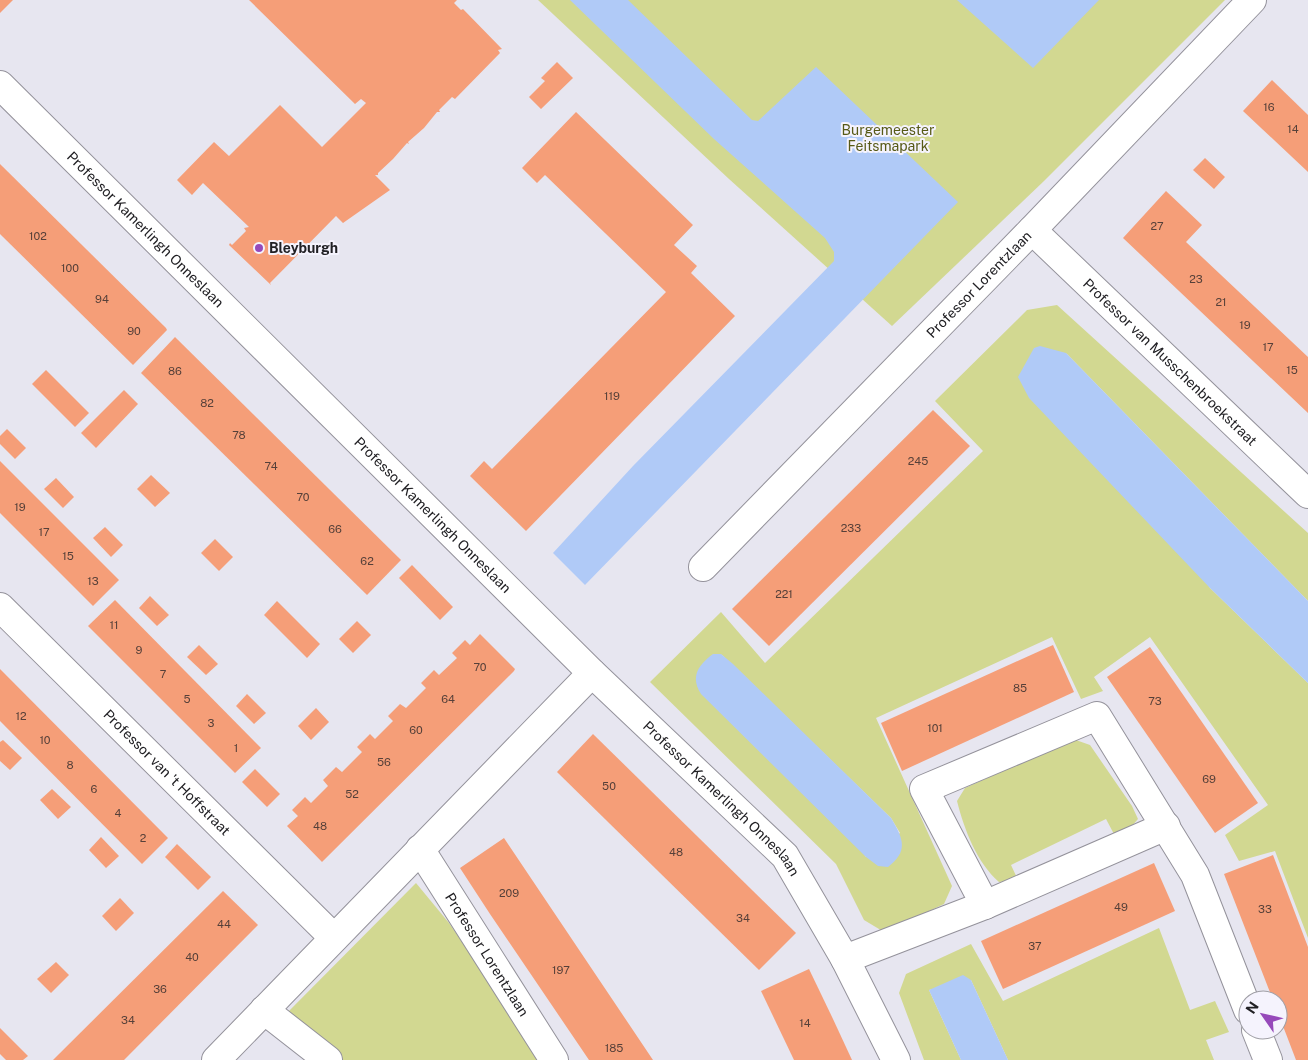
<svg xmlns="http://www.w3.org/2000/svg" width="1308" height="1060" viewBox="0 0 1308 1060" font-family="'Public Sans',sans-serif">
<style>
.green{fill:#d2d891;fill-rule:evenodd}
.water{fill:#b0caf7}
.building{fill:#f59e78}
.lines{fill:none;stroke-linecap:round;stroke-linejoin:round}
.street-casing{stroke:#94929b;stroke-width:30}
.street{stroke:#fff;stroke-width:28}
.poi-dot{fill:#9649ba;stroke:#f5f3fd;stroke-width:2}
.labels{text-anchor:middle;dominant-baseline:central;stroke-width:4;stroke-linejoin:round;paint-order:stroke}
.number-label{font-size:11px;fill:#564039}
.park-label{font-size:14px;fill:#575a17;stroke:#f5f3fd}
.street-label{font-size:14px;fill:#212024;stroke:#f5f3fd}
.poi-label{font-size:14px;font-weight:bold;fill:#212024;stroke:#f5f3fd;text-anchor:start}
</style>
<rect width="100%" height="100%" fill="#e7e6f0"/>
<g class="green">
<path d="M538 0H1225L1044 181 892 326 729 179Z"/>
<path d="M1057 305 1308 533V601L1066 353 1210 588 1308 683V938L1275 851 1239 861 1225 835 1268 805 1150 637 1094 677 1103 691 1081 699 1052 637 876 718 952 886 944 904 884 932 864 920 836 864 650 682 721 612 765 663 983 451 935 401 1027 310ZM721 654 891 818 900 833 866 857Z"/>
<path d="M1073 739 1090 745 1132 806 1138 819 1131 827 1115 836 1106 819 1011 865 1018 880 999 882C977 863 964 829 957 801L965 788Z"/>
<path d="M416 883 449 923 543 1060H328L283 1017Z"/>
<path d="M1159 928 1190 1010 1215 1001 1229 1032 1206 1040 1214 1060H1008L971 980 929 990 961 1060H924L899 993 906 974 971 944 1003 1001Z"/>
</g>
<g class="water">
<path d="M570 0H628L752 120 758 121 816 67 958 202 585 585 553 553 633 466 834 261V252L825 238 714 139Z"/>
<path d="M957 0H1099L1033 68Z"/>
<path d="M1040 346 1066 353 1308 601V683L1210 588 1029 398 1018 377 1034 348Z"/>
<path d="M713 654H721L733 664 891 818C903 838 909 851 888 867L878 866 866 857 701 694C690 677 698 665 713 654Z"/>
<path d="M963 975 971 980 1008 1060H961L929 990Z"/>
</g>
<g class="building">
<path d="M0 0H13L0 13Z"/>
<path d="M249 0H457L454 3 461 10 463 9 502 49 498 50 500 53 455 99 452 97 439 110 440 112H437L424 128 408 142 409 144 407 143 393 159 378 173V175H375L390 190 343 223 336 216 270 283 271 285 229 245 230 243 232 245 246 231 244 228 249 227 203 183 192 195 177 180 214 142 229 156 280 105 322 147 366 103 361 99 355 104Z"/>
<path d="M557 62 573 78 541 109 529 97 545 81 541 78Z"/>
<path d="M1272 80 1308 115V172L1243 111Z"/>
<path d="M576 112 693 225 674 245 697 266 691 273 735 316 526 531 470 476 484 461 492 469 666 292 545 175 537 183 522 168Z"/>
<path d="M1205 158 1225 177 1214 189 1193 170Z"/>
<path d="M0 164 166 328 167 330 133 365 0 234Z"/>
<path d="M1166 191 1202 225 1186 242 1308 357V413L1123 238Z"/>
<path d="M175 337 401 560 367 595 141 373Z"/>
<path d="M46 370 89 413 75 427 32 384Z"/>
<path d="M124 390 138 404 96 448 81 433Z"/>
<path d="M933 410 970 446 769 646 732 609Z"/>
<path d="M7 429 26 448 15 459 0 444V436Z"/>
<path d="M0 461 119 580 93 606 0 513Z"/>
<path d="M151 475 170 493 155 507 137 489Z"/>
<path d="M56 478 74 497 63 508 44 489Z"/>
<path d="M105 527 123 545 111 557 93 538Z"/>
<path d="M215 539 233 557 219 571 201 553Z"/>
<path d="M412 565 453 607 440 620 399 578Z"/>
<path d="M150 596 169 615 157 626 139 608Z"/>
<path d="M115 600 261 748 235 773 88 626Z"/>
<path d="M277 601 320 644 307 658 264 615Z"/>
<path d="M357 621 371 635 353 653 339 639Z"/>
<path d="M480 634 515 669 514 671 322 862 287 826 298 816 292 810 305 797 311 803 328 786 323 780 336 767 342 772 362 752 357 747 370 734 375 739 393 721 388 716 400 704 406 708 426 688 421 683 434 670 439 675 457 658 452 653 465 640 470 645Z"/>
<path d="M199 645 218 664 206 675 187 657Z"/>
<path d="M1053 645 1074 692 902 771 881 723Z"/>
<path d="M1150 647 1258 803 1215 833 1107 677Z"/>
<path d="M0 669 168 838 142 864 0 721Z"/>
<path d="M247 694 266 713 254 724 236 706Z"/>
<path d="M316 708 329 722 311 740 298 726Z"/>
<path d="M593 734 796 933 759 970 557 772Z"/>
<path d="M3 740 22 758 10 770 0 761V742Z"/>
<path d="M255 769 280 794 267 807 242 782Z"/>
<path d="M52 789 71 807 58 819 40 800Z"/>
<path d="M101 837 119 856 106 868 89 850Z"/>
<path d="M504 838 557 917 653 1060H589L490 914 460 868Z"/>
<path d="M177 844 211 877 198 890 165 857Z"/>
<path d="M1273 855 1308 947V1060H1296L1278 1013V1000H1273L1224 874Z"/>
<path d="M1154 863 1175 911 1003 989 981 941Z"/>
<path d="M223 891 258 925 124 1060H53Z"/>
<path d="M120 898 134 913 116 931 102 916Z"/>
<path d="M56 962 69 975 51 993 37 979Z"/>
<path d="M809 969 833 1019 852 1060H794L761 991Z"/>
<path d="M0 1028 28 1056 23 1060H6L0 1054Z"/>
</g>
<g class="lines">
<defs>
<g id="street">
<path id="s1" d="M0 85 592 673 785 856 845 959 896 1060"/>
<path id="s2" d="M1032 230 1308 494"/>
<path id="s3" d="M703 567 1032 230 1252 0"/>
<path id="s4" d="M0 607 334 938"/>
<path id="s5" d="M420 849 554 1060"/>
<path d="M985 905 924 789 1097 716 1195 875 1248 1010"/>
<path d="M845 959 985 905 1166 826"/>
<path d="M264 1010 328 1060"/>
<path d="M1256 1030 1268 1060"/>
<path d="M216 1060 592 673"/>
</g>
</defs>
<use href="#street" class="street-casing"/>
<use href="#street" class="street"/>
</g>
<circle class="poi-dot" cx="259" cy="248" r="5"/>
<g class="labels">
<g class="number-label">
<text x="1269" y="107">16</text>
<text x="1293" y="129">14</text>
<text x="1157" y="226">27</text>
<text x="38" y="236">102</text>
<text x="70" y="268">100</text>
<text x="1196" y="279">23</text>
<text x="102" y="299">94</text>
<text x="1221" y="302">21</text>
<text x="1245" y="325">19</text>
<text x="134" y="331">90</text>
<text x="1268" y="347">17</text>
<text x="1292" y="370">15</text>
<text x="175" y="371">86</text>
<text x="612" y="396">119</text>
<text x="207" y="403">82</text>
<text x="239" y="435">78</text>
<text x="918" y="461">245</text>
<text x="271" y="466">74</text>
<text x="303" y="497">70</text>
<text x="20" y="507">19</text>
<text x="851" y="528">233</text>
<text x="335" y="529">66</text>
<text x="44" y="532">17</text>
<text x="68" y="556">15</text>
<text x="367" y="561">62</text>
<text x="93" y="581">13</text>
<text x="784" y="594">221</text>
<text x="114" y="625">11</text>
<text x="139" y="650">9</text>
<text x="480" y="667">70</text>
<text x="163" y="674">7</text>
<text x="1020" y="688">85</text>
<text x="187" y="699">5</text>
<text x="448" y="699">64</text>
<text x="1155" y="701">73</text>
<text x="21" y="716">12</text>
<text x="211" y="723">3</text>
<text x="935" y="728">101</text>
<text x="416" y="730">60</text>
<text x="45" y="740">10</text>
<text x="236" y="748">1</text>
<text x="384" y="762">56</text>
<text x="70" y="765">8</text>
<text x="1209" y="779">69</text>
<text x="609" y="786">50</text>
<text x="94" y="789">6</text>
<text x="352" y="794">52</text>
<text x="118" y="813">4</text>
<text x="320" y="826">48</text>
<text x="143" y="838">2</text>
<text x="676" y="852">48</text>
<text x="509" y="893">209</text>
<text x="1121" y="907">49</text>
<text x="1265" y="909">33</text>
<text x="743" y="918">34</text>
<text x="224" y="924">44</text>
<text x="1035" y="946">37</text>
<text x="192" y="957">40</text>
<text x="561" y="970">197</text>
<text x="160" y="989">36</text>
<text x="128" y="1020">34</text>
<text x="805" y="1023">14</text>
<text x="614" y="1048">185</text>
</g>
<g class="park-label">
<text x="888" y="130">Burgemeester<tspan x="888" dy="16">Feitsmapark</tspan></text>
</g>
<g class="street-label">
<text stroke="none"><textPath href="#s1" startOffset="205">Professor Kamerlingh Onneslaan</textPath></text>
<text stroke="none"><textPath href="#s3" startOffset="395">Professor Lorentzlaan</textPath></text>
<text stroke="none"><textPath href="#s2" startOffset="191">Professor van Musschenbroekstraat</textPath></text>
<text stroke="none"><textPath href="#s1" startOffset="610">Professor Kamerlingh Onneslaan</textPath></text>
<text stroke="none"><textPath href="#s4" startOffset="235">Professor van 't Hoffstraat</textPath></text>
<text stroke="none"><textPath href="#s1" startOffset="1015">Professor Kamerlingh Onneslaan</textPath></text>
<text stroke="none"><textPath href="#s5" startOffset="125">Professor Lorentzlaan</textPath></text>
</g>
<g class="poi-label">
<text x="269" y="248">Bleyburgh</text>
</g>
</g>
<g transform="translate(1263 1015) rotate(304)"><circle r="24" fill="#f5f3fd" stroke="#a09fa6"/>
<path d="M0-4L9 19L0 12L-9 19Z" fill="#9649ba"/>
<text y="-8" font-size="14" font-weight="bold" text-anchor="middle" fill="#212024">N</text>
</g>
</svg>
